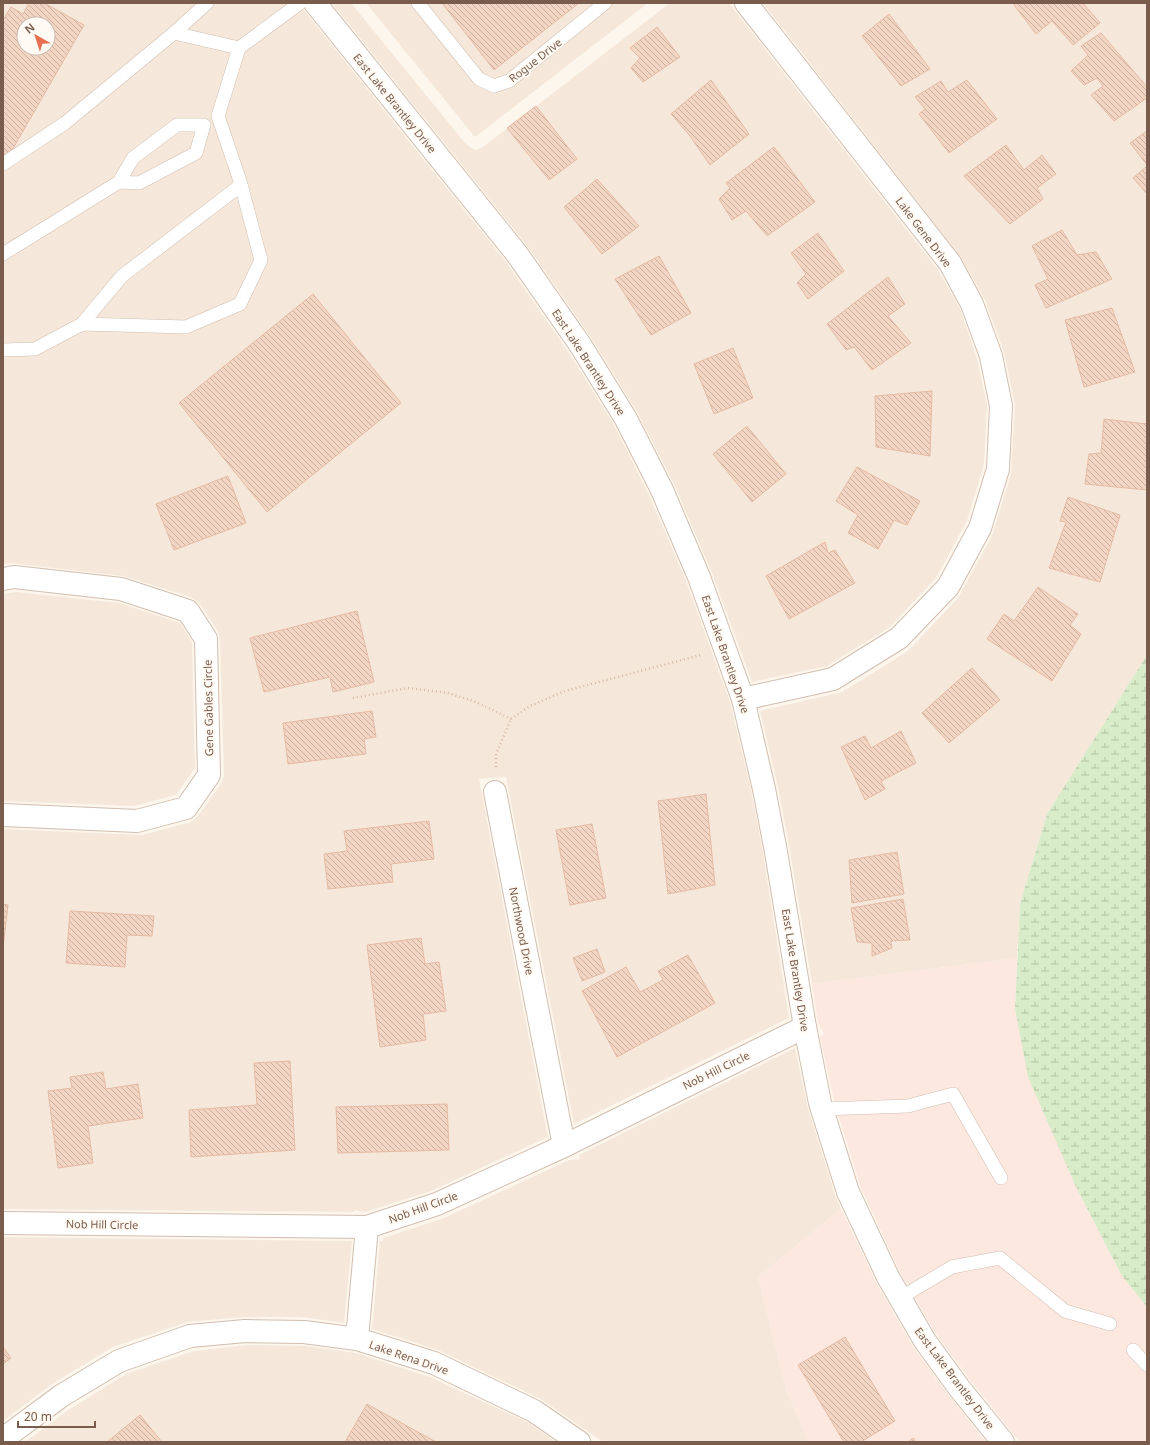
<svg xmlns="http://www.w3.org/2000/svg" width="1150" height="1445" viewBox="0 0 1150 1445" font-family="'Noto Sans',sans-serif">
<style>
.residential{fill:#f5e8da;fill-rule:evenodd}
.commercial{fill:#fde8e0}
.wetland{fill:url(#wetland-marsh)}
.building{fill:url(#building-back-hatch);stroke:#e6bba3;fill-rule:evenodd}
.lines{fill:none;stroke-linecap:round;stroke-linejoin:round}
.service-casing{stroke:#d1beb0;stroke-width:14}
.minor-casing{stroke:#d1beb0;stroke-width:24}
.tertiary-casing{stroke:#d1beb0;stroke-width:24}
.path{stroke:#d9b8a5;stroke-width:2.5;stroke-dasharray:1 3;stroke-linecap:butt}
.service{stroke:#fff;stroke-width:13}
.minor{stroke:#fff;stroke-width:22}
.tertiary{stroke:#fff;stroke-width:22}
.labels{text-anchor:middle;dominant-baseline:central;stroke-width:4;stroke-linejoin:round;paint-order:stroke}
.street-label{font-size:11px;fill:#7a5c4d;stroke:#fffaf3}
</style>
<defs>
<pattern id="wetland-marsh" width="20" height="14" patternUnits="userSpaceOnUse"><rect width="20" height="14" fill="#d8ecc9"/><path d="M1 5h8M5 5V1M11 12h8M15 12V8" fill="none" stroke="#b4c2a5"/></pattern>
<pattern id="building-back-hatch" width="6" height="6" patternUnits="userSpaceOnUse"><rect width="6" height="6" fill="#f3d5c3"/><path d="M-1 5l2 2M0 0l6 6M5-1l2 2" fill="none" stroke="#cab0a1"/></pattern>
</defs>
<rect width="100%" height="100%" fill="#fdf6ec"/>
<g class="residential">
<path d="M3 3H298L506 262 569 353 614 425 649 495 686 581 730 702 751 790 763 853 789 1018 574 1124 506 777 479 779 548 1137 431 1191 365 1212 355 1210 354 1212 3 1209V829L142 835 191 822 197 817 221 784 224 776 220 640 218 631 200 604 191 597 123 576 10 563 3 564ZM24 24H48V48H24Z"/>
<path d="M332 3H351L465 143 473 149 476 150 483 147 670 3H729L938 270 960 309 977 358 987 405 984 464 967 521 936 578 890 627 827 666 752 682 712 573 675 486 637 412 592 339 528 247Z"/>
<path d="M366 3H648L475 137Z"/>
<path d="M763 3H1147V655L1047 814 1020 904 1017 958 812 984 790 851 778 787 760 711 842 692 908 651 958 598 992 536 1011 474 1015 405 1004 352 985 300 961 257Z"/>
<path d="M16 592 119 603 180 623 192 642 195 768 176 795 134 806 3 801V594Z"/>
<path d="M795 1048 807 1105 835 1195 841 1209 758 1277 787 1391 809 1442H603L541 1399 438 1350 372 1329 380 1241H383V1238L444 1218 569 1160 580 1159 579 1155 583 1153Z"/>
<path d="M3 1237 352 1241 344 1323 302 1317H243L187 1322 113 1347 52 1384 3 1421Z"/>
<path d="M247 1345 305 1346 356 1353 430 1377 529 1423 556 1442H25L70 1409 126 1374 194 1351Z"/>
</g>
<g class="commercial">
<path d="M1017 958 1015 1009 1076 1187 1122 1276 1147 1307V1442H1021L1015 1436 971 1381 936 1334 900 1272 861 1188 834 1101 820 1036 824 1034 818 1023 812 984Z"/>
<path d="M841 1209 876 1282 913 1347 950 1397 986 1442H809L787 1391 758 1277Z"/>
</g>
<path class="wetland" d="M1147 655V1307L1122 1276 1076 1187 1028 1077 1015 1009 1020 904 1047 814Z"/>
<g class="building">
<path d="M29 3H44L84 25 7 159 3 157V20L11 7 23 14ZM24 24H48V48H24Z"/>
<path d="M442 3H579L494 70Z"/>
<path d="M1016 3H1083L1100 23 1073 45 1052 21 1036 34 1014 5Z"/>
<path d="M889 14 930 69 901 86 862 36Z"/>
<path d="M657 27 680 57 643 82 631 68 640 58 630 48Z"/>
<path d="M1101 33 1147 87V98L1114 121 1091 95 1103 86 1097 78 1084 85 1071 71 1088 55 1081 46Z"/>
<path d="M711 80 749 134 710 165 690 136 671 114Z"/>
<path d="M967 80 997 119 949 153 919 114 925 109 915 97 941 81 948 92Z"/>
<path d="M536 106 577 159 549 180 507 128Z"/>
<path d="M1147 131V165L1130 143Z"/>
<path d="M1006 145 1024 170 1042 155 1056 174 1037 188 1043 199 1010 224 964 176Z"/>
<path d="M774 147 815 202 767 236 746 211 732 220 719 199 730 188 726 183Z"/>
<path d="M1147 166V194L1133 178Z"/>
<path d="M597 179 639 226 602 254 564 207Z"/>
<path d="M1062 230 1077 255 1096 252 1112 279 1046 308 1035 285 1048 279 1032 246Z"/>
<path d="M818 233 844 271 808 299 797 283 806 274 791 253Z"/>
<path d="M659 256 691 313 651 335 615 279Z"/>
<path d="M888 277 905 304 888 316 911 343 872 370 854 347 846 350 827 324Z"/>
<path d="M313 294 401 403 267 512 179 403Z"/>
<path d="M1112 308 1135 372 1084 387 1065 320Z"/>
<path d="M733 348 753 398 714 414 694 364Z"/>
<path d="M932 391 930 456 876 447 875 396Z"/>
<path d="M1104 419 1147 424V490L1085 484 1089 454 1101 453Z"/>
<path d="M747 426 786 474 752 502 713 454Z"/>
<path d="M857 467 920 501 907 525 894 520 878 549 848 533 858 515 836 501Z"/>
<path d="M228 476 246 523 174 550 156 504Z"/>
<path d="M1068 497 1120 515 1100 582 1049 568 1066 522 1060 521Z"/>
<path d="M825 542 828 553 835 550 855 583 789 619 766 576Z"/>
<path d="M1038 587 1078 614 1070 625 1081 634 1052 681 987 639 1004 614 1014 621Z"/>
<path d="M357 611 374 682 333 692 330 677 264 692 250 638Z"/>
<path d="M972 668 1000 700 949 743 922 713Z"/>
<path d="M372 711 376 737 364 739 366 754 288 764 283 723Z"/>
<path d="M901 731 916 763 881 781 885 789 865 800 841 747 865 736 871 748Z"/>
<path d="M706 794 715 885 668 894 658 801Z"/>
<path d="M429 821 434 859 391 864 393 882 328 889 324 854 347 851 344 831Z"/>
<path d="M592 824 606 898 570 905 556 830Z"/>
<path d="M897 852 904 894 852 903 849 860Z"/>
<path d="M903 899 910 940 891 941 892 948 872 956V943L857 942 851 908Z"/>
<path d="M3 904 8 905 3 948Z"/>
<path d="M70 911 154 916 152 936 127 935 125 967 66 963Z"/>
<path d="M421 938 425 964 439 962 446 1011 423 1014 426 1040 380 1047 367 945Z"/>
<path d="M597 949 605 972 582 981 573 958Z"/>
<path d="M688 955 715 1003 617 1057 582 991 626 967 640 992 663 980 658 971Z"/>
<path d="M290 1061 295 1150 191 1157 189 1110 257 1105 254 1063Z"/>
<path d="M103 1072 106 1089 138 1084 143 1118 88 1126 93 1163 58 1168 48 1091 72 1088 70 1077Z"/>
<path d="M447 1104 449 1150 338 1153 336 1107Z"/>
<path d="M845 1337 895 1421 861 1442H844L798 1365Z"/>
<path d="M3 1347 11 1358 3 1364Z"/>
<path d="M367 1404 436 1442H345Z"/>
<path d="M140 1415 162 1442H107Z"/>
<path d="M913 1438 916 1442H908Z"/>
</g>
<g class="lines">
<defs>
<g id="service">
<path d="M418 3 479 79 494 86 509 81 605 3"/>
<path d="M174 33 239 48"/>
<path d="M3 164 65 123 174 33 207 3"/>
<path d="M3 254 119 182 133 158 177 125H204L196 153 139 183 119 182"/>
<path d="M81 325 122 276 241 185"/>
<path d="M3 350 35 349 82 324 186 327 240 304 261 260 240 181 218 116 239 48 300 3"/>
<path d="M822 1109 908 1106 953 1094 1001 1178"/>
<path d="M900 1298 952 1267 1000 1258 1065 1311 1110 1324"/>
<path d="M1133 1350 1147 1365"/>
</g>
<g id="minor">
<path d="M3 579 14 577 121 589 188 611 206 639 209 775 186 808 137 821 3 815"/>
<path d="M743 699 833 679 899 638 948 587 980 528 998 469 1001 406 991 356 972 304 950 263 746 3"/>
<path d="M495 792 564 1146"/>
<path d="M3 1223 367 1227 437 1204 564 1146 805 1027"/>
<path d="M357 1339 367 1227"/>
<path d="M3 1439 61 1396 119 1361 190 1336 245 1331 304 1332 357 1339 434 1363 534 1411 579 1442"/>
</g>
<path id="tertiary" d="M315 3 517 254 581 346 626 419 662 490 699 577 743 699 764 789 776 852 805 1027 820 1103 848 1192 888 1277 925 1341 960 1389 1003 1442"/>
</defs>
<use href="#service" class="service-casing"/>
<use href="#minor" class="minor-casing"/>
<use href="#tertiary" class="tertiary-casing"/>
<g class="path">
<path d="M353 698 408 688 448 693 476 702 511 719"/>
<path d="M511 719 530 706 565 691 701 655"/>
<path d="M496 767V754L511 719"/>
</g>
<use href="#service" class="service"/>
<use href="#minor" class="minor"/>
<use href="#tertiary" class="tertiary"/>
</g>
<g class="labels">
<g class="street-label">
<text transform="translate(535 60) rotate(-38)">Rogue Drive</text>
<text transform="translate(395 103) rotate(51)">East Lake Brantley Drive</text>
<text transform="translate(924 232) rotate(53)">Lake Gene Drive</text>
<text transform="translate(589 362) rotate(57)">East Lake Brantley Drive</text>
<text transform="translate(726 654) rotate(71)">East Lake Brantley Drive</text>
<text transform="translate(208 708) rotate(-91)">Gene Gables Circle</text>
<text transform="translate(522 931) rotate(79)">Northwood Drive</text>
<text transform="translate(796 970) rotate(81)">East Lake Brantley Drive</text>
<text transform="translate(716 1070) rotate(-26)">Nob Hill Circle</text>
<text transform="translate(423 1207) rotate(-20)">Nob Hill Circle</text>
<text transform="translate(102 1224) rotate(1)">Nob Hill Circle</text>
<text transform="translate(409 1357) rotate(19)">Lake Rena Drive</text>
<text transform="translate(955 1378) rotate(53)">East Lake Brantley Drive</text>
</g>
</g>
<rect width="1150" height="1445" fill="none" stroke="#7a5c4d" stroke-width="8"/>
<g transform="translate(36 36) rotate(321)"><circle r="19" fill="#fffaf3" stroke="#cabbb1"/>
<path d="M0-3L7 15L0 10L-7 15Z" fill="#e76f51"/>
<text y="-6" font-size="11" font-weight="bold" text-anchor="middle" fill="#7a5c4d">N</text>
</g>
<path d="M18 1421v6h77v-6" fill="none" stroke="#7a5c4d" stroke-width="2"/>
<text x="24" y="1421" font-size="12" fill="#7a5c4d" stroke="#fffaf3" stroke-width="3" paint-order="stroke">20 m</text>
</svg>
